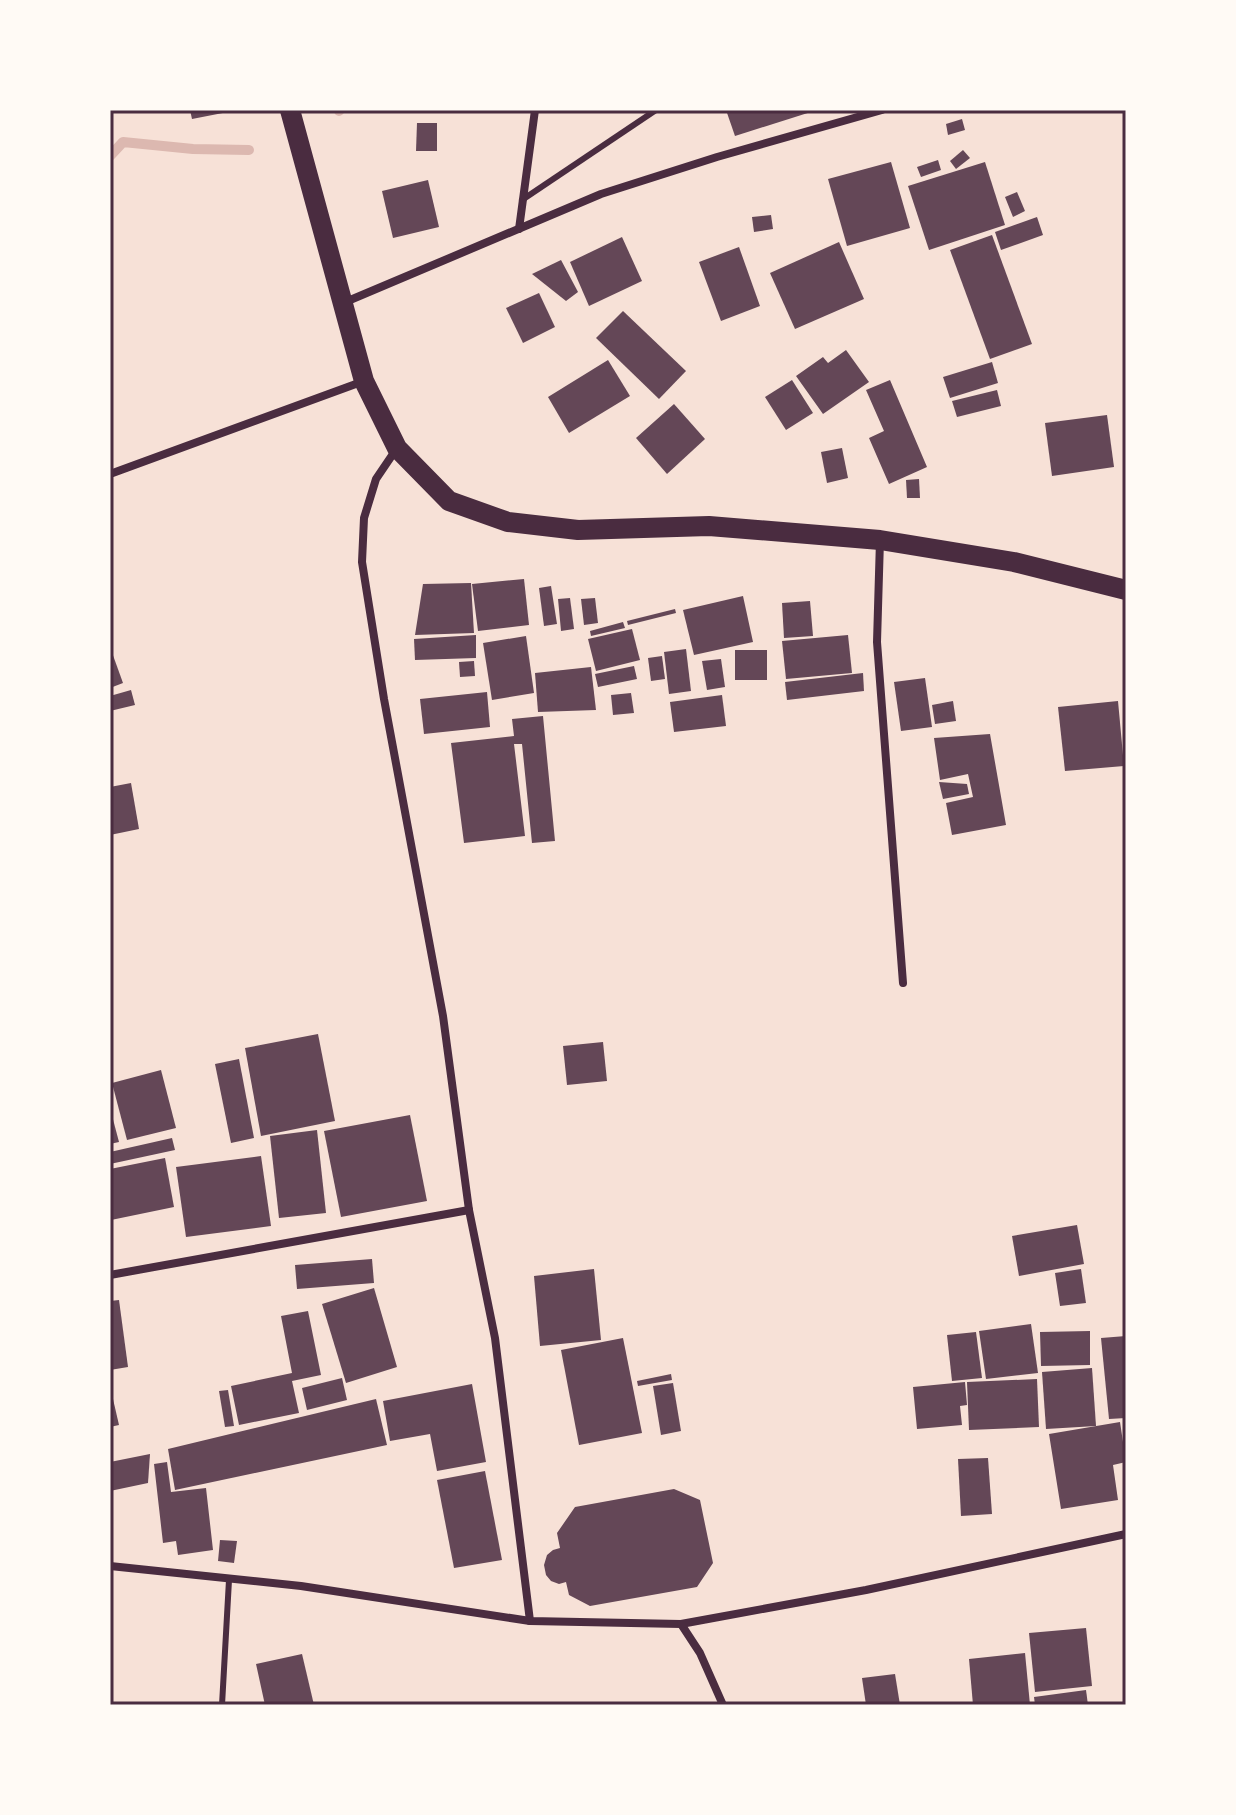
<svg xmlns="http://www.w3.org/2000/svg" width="1236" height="1815" viewBox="0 0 1236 1815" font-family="'Noto Sans',sans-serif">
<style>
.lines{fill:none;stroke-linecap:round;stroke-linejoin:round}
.stream{stroke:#dcb8b0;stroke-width:10}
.building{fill:#644757}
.service{stroke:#4a2c40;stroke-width:6}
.minor{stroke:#4a2c40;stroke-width:8}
.primary{stroke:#4a2c40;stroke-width:20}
.neatline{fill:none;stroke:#4a2c40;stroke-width:3}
</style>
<rect width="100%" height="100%" fill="#f7e1d7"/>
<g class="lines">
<g class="stream">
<path d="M339 111 340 110"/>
<path d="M110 156 123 142 193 149 249 150"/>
</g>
</g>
<g class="building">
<path d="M190 110H233V111L192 119Z"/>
<path d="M726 110H814V111L735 136Z"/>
<path d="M962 119 965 130 948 135 946 124Z"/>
<path d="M417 123H437V151H416Z"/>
<path d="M963 150 970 158 956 169 950 161Z"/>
<path d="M938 160 941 170 921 177 917 167Z"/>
<path d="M891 162 910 228 847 246 828 179Z"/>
<path d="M985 162 1005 225 929 250 908 186Z"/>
<path d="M428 180 439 227 393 238 382 191Z"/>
<path d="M1017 192 1025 211 1013 217 1005 197Z"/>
<path d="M771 215 773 229 754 232 752 217Z"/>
<path d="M1037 217 1043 235 1001 250 995 232Z"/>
<path d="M992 235 1032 344 990 359 950 250Z"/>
<path d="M622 237 642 281 589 306 570 262Z"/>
<path d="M839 242 864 299 795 329 770 273Z"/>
<path d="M739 247 760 306 721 321 699 262Z"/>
<path d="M561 260 578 292 566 301 532 274Z"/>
<path d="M539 293 555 327 523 343 506 308Z"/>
<path d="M623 311 686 371 659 399 596 338Z"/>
<path d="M846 350 869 382 823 414 796 376 823 357 828 363Z"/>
<path d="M608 360 630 396 569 433 548 397Z"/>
<path d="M992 362 998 383 950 398 943 377Z"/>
<path d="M792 380 813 413 786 430 765 397Z"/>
<path d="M890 380 927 467 889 484 869 438 884 431 866 390Z"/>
<path d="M997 390 1001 406 957 417 952 401Z"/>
<path d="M674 404 705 439 667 474 636 438Z"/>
<path d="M1107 415 1114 467 1052 476 1045 423Z"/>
<path d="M842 448 848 478 827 483 821 452Z"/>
<path d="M919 479 920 498H907L906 480Z"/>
<path d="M524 579 529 625 478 631 472 584Z"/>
<path d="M471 583 474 633 415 635 423 584Z"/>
<path d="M551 586 557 624 544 626 539 588Z"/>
<path d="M743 596 753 642 694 655 683 610Z"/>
<path d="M570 598 574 629 561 631 558 599Z"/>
<path d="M595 598 598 623 584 625 581 599Z"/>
<path d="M810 601 813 636 784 638 782 603Z"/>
<path d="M675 609 676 613 628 625 627 621Z"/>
<path d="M623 622 625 628 591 636 590 631Z"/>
<path d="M632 629 640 660 596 671 588 639Z"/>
<path d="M476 635V658L415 660 414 639Z"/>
<path d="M848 635 852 673 786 679 782 641Z"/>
<path d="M526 636 534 693 492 700 483 643Z"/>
<path d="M110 647 123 683 110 688Z"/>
<path d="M686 649 691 691 669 694 664 652Z"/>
<rect x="735" y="650" width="32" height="30"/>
<path d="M662 656 665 679 651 681 648 658Z"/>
<path d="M721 659 725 687 707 690 702 661Z"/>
<path d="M474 661 475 676 460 677 459 662Z"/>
<path d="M634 666 637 679 598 687 595 674Z"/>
<path d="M591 667 596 710 538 712 535 673Z"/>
<path d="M863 673 864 691 787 700 785 682Z"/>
<path d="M925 678 932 727 901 731 894 682Z"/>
<path d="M131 690 135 705 110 711V696Z"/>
<path d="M487 692 490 727 424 734 420 699Z"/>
<path d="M631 693 634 713 613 715 611 695Z"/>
<path d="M722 695 726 726 674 732 670 702Z"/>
<path d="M953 701 956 721 935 724 932 705Z"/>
<path d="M1118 701 1124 766 1065 771 1058 707Z"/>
<path d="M543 716 555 841 532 843 522 744H514L525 836 464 843 451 743 514 736 512 719Z"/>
<path d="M990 734 1006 825 952 835 946 803 973 797 968 774 940 780 934 738Z"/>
<path d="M939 782 967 784 969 794 943 799Z"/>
<path d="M131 783 139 829 110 835V787Z"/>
<path d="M318 1034 335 1121 261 1136 245 1048Z"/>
<path d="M603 1042 607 1081 567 1085 563 1046Z"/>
<path d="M239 1059 254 1138 231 1143 215 1064Z"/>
<path d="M161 1070 176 1128 127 1140 112 1083Z"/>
<path d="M110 1108 119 1142 110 1144Z"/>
<path d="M410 1115 427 1201 341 1217 324 1131Z"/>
<path d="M317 1130 326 1213 279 1218 270 1136Z"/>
<path d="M172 1138 175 1150 110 1164V1152Z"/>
<path d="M261 1156 271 1226 186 1237 176 1167Z"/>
<path d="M165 1158 174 1207 111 1220 110 1169Z"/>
<path d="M1077 1225 1084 1264 1019 1276 1012 1236Z"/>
<path d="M372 1259 374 1283 297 1289 295 1265Z"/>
<path d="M594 1269 601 1340 540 1346 534 1276Z"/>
<path d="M1081 1269 1086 1303 1060 1306 1055 1273Z"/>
<path d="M374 1288 397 1367 346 1383 322 1304Z"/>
<path d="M119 1300 128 1367 110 1370V1301Z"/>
<path d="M308 1311 321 1375 292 1381 299 1413 239 1425 231 1386 292 1373 281 1316Z"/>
<path d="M1031 1324 1038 1373 986 1379 979 1331Z"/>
<path d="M1090 1331V1365L1041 1366 1040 1332Z"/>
<path d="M976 1332 982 1378 952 1381 947 1335Z"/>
<path d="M1126 1336V1418L1109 1419 1101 1338Z"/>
<path d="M623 1338 642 1433 579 1445 561 1350Z"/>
<path d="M1092 1368 1096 1426 1046 1429 1042 1372Z"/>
<path d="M671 1374 672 1380 638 1386 637 1381Z"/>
<path d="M342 1378 347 1400 307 1410 302 1388Z"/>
<path d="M1037 1379 1039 1427 969 1430 967 1382Z"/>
<path d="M965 1382 967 1405 960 1406 962 1425 917 1429 913 1387Z"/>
<path d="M673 1383 681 1431 661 1435 653 1386Z"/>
<path d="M472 1384 486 1462 437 1471 430 1434 390 1441 383 1401Z"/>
<path d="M110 1386 119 1425 110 1427Z"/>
<path d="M228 1390 234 1426 225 1427 219 1391Z"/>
<path d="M376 1399 387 1445 175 1490 168 1449Z"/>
<path d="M1120 1422 1126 1462 1113 1465 1118 1500 1061 1509 1049 1434Z"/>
<path d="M150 1454 148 1483 110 1491V1462Z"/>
<path d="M988 1458 992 1514 961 1516 958 1459Z"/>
<path d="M167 1462 171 1492 206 1488 213 1550 178 1555 176 1541 163 1543 154 1464Z"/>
<path d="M485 1471 502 1560 454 1568 437 1480Z"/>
<path d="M674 1489 700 1500 713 1563 697 1587 590 1606 569 1595 566 1582 559 1584 551 1581 546 1575 544 1565 547 1555 553 1550 560 1548 557 1533 575 1507Z"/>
<path d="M220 1540 237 1541 234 1563 218 1561Z"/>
<path d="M1086 1628 1092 1686 1035 1692 1029 1633Z"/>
<path d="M1025 1653 1030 1705H973L969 1659Z"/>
<path d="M302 1654 314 1705H265L256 1664Z"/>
<path d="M895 1674 900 1705H866L862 1678Z"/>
<path d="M1086 1690 1088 1705H1035L1034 1697Z"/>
</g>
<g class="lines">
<g class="service">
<path d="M522 200 656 110"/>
<path d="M222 1705 229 1580"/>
</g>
<g class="minor">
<path d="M519 229 535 110"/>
<path d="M343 303 601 194 717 157 882 110"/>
<path d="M397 448 376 479 364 518 362 562 384 699 443 1016 469 1210 495 1338 530 1621"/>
<path d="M110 474 364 381"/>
<path d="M880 540 877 642 903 983"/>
<path d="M110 1275 469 1210"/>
<path d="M110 1566 301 1586 530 1621 681 1624 700 1653 723 1705"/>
<path d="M681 1624 866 1590 1126 1534"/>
</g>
<path class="primary" d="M290 110 364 381 397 448 449 501 508 522 578 530 709 526 880 540 1014 562 1126 590"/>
</g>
<rect width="1236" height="1815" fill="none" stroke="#fffaf5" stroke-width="224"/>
<rect x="112" y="112" width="1012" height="1591" class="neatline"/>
</svg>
